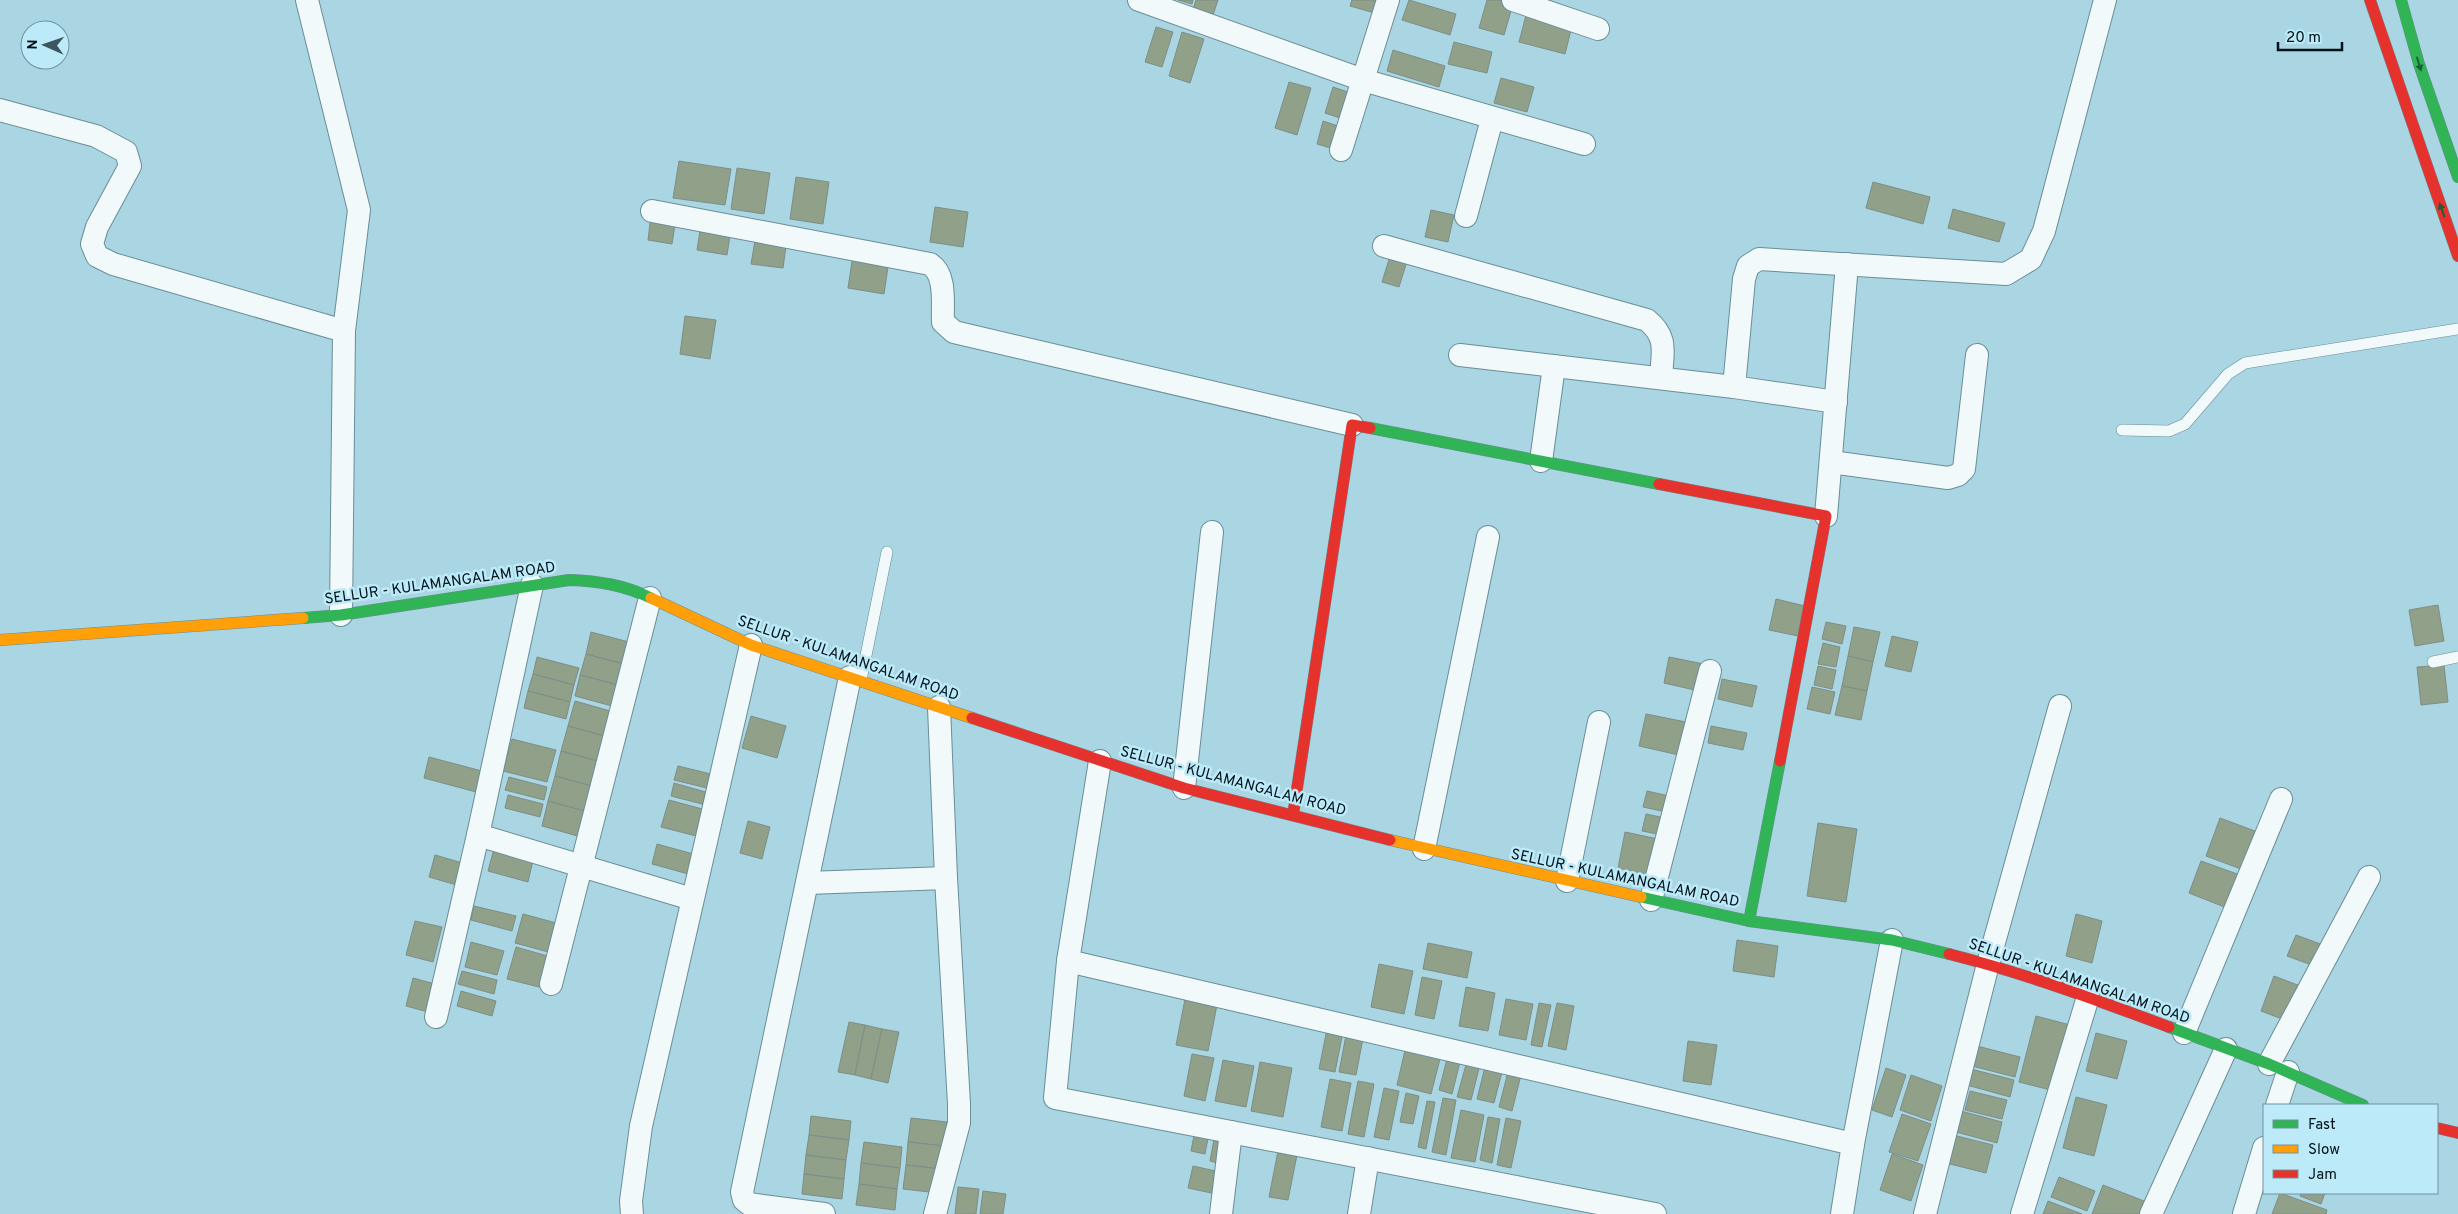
<svg xmlns="http://www.w3.org/2000/svg" width="2458" height="1214" viewBox="0 0 2458 1214" font-family="Overpass,sans-serif">
<style>
.building{fill:#91a089;stroke:#7c8e87}
.lines{fill:none;stroke-linecap:round;stroke-linejoin:round}
.lane-casing{stroke:#698e98;stroke-width:12}
.street-casing{stroke:#698e98;stroke-width:24}
.fast-casing{stroke:#698e98;stroke-width:12}
.slow-casing{stroke:#698e98;stroke-width:12}
.jam-casing{stroke:#698e98;stroke-width:12}
.lane{stroke:#f2f9fb;stroke-width:11}
.street{stroke:#f2f9fb;stroke-width:22}
.fast{stroke:#30b455;stroke-width:11}
.slow{stroke:#ff9f0a;stroke-width:11}
.jam{stroke:#e5322d;stroke-width:11}
.oneway{fill:#186236}
.labels{text-anchor:middle;dominant-baseline:central;stroke-width:5;stroke-linejoin:round;paint-order:stroke}
.street-label{font-size:15px;fill:#001118;stroke:#bceaf8}
</style>
<rect width="100%" height="100%" fill="#aad5e2"/>
<g class="building">
<path d="M1178 0H1193L1192 4Z"/>
<path d="M1196 0H1218L1213 15 1193 9Z"/>
<path d="M1352 0H1382L1378 14 1350 6Z"/>
<path d="M1409 0 1456 14 1450 35 1402 20Z"/>
<path d="M1487 0H1498L1513 4 1504 35 1479 28Z"/>
<path d="M1526 15 1572 26 1565 54 1519 42Z"/>
<path d="M1156 27 1173 32 1162 67 1145 62Z"/>
<path d="M1182 32 1204 39 1190 83 1169 76Z"/>
<path d="M1454 42 1492 52 1487 73 1448 64Z"/>
<path d="M1393 50 1445 66 1439 87 1387 71Z"/>
<path d="M1501 78 1534 87 1527 112 1494 103Z"/>
<path d="M1289 82 1311 88 1297 135 1275 128Z"/>
<path d="M1333 87 1354 94 1346 120 1325 113Z"/>
<path d="M1323 121 1344 128 1337 150 1317 144Z"/>
<path d="M679 161 731 169 725 205 673 198Z"/>
<path d="M737 168 770 173 764 214 731 209Z"/>
<path d="M796 177 829 182 823 224 790 219Z"/>
<path d="M1873 182 1930 197 1923 224 1866 208Z"/>
<path d="M935 207 968 212 963 247 930 242Z"/>
<path d="M1953 209 2005 223 1999 242 1948 228Z"/>
<path d="M1431 210 1454 215 1448 242 1425 237Z"/>
<path d="M651 215 676 218 672 244 648 240Z"/>
<path d="M701 224 731 229 727 255 697 250Z"/>
<path d="M756 235 787 239 783 268 751 264Z"/>
<path d="M1391 253 1408 258 1399 287 1382 282Z"/>
<path d="M853 254 889 260 884 294 848 288Z"/>
<path d="M685 316 716 320 710 359 680 354Z"/>
<path d="M1776 599 1805 606 1798 636 1769 630Z"/>
<path d="M2438 605 2444 641 2415 646 2409 610Z"/>
<path d="M1826 622 1846 626 1842 644 1822 639Z"/>
<path d="M1854 627 1880 632 1873 662 1848 656Z"/>
<path d="M591 632 629 642 623 664 586 654Z"/>
<path d="M1892 636 1918 642 1911 672 1885 666Z"/>
<path d="M1823 643 1840 647 1836 667 1818 664Z"/>
<path d="M586 654 623 664 618 685 580 675Z"/>
<path d="M1848 656 1873 662 1867 691 1842 686Z"/>
<path d="M537 657 579 668 574 685 533 674Z"/>
<path d="M1669 657 1704 664 1699 691 1664 683Z"/>
<path d="M2444 665 2448 702 2421 705 2417 667Z"/>
<path d="M1818 666 1836 670 1832 689 1814 685Z"/>
<path d="M533 674 574 685 570 702 528 691Z"/>
<path d="M580 675 618 685 612 706 575 696Z"/>
<path d="M1722 679 1757 686 1752 707 1718 699Z"/>
<path d="M1842 686 1867 691 1861 720 1835 715Z"/>
<path d="M1812 687 1835 692 1830 714 1807 709Z"/>
<path d="M528 691 570 702 566 719 524 708Z"/>
<path d="M575 701 614 712 608 737 568 726Z"/>
<path d="M1646 714 1686 722 1679 755 1639 746Z"/>
<path d="M751 716 786 726 777 758 742 748Z"/>
<path d="M568 726 608 737 601 762 561 751Z"/>
<path d="M1711 726 1747 733 1743 750 1708 743Z"/>
<path d="M512 739 556 750 547 782 503 771Z"/>
<path d="M561 751 601 762 595 787 555 776Z"/>
<path d="M429 757 482 771 476 792 424 778Z"/>
<path d="M678 766 715 775 711 789 674 780Z"/>
<path d="M555 776 595 787 588 812 548 801Z"/>
<path d="M509 777 547 787 544 800 505 790Z"/>
<path d="M674 783 709 793 706 805 671 796Z"/>
<path d="M1647 791 1669 796 1666 812 1643 807Z"/>
<path d="M508 795 543 804 540 817 505 808Z"/>
<path d="M669 800 706 810 700 837 661 827Z"/>
<path d="M548 801 588 812 581 837 542 826Z"/>
<path d="M1646 814 1665 818 1662 835 1642 831Z"/>
<path d="M2220 818 2255 831 2241 869 2206 856Z"/>
<path d="M748 821 770 827 762 859 740 853Z"/>
<path d="M1818 823 1857 829 1846 902 1807 896Z"/>
<path d="M1625 832 1658 839 1650 875 1618 868Z"/>
<path d="M657 844 697 855 692 875 652 864Z"/>
<path d="M495 845 534 856 528 882 488 871Z"/>
<path d="M435 855 466 864 460 886 429 877Z"/>
<path d="M2201 861 2240 875 2227 908 2189 893Z"/>
<path d="M474 906 516 916 512 931 471 920Z"/>
<path d="M523 914 560 924 552 953 515 943Z"/>
<path d="M2076 914 2102 921 2092 963 2066 956Z"/>
<path d="M415 921 442 927 433 962 406 955Z"/>
<path d="M2296 935 2326 946 2317 967 2287 956Z"/>
<path d="M1737 940 1778 946 1774 977 1733 971Z"/>
<path d="M471 942 504 951 497 975 465 967Z"/>
<path d="M1428 943 1472 952 1467 978 1423 969Z"/>
<path d="M516 947 551 957 543 988 507 979Z"/>
<path d="M1379 964 1413 971 1404 1014 1371 1007Z"/>
<path d="M462 971 497 980 494 994 458 984Z"/>
<path d="M2274 976 2303 987 2290 1022 2261 1011Z"/>
<path d="M1422 977 1442 981 1434 1019 1415 1015Z"/>
<path d="M413 978 435 984 428 1012 406 1006Z"/>
<path d="M1466 987 1495 993 1488 1031 1459 1026Z"/>
<path d="M461 991 496 1001 492 1016 457 1006Z"/>
<path d="M1185 999 1217 1005 1208 1051 1176 1045Z"/>
<path d="M1506 999 1533 1004 1526 1040 1499 1035Z"/>
<path d="M1539 1003 1551 1005 1542 1047 1531 1045Z"/>
<path d="M1557 1003 1574 1006 1566 1050 1548 1046Z"/>
<path d="M2036 1016 2074 1026 2058 1092 2019 1082Z"/>
<path d="M849 1022 865 1025 855 1075 838 1072Z"/>
<path d="M865 1025 882 1029 871 1079 855 1075Z"/>
<path d="M882 1029 899 1032 888 1083 871 1079Z"/>
<path d="M1327 1029 1343 1032 1335 1072 1319 1069Z"/>
<path d="M1347 1030 1364 1033 1356 1075 1339 1072Z"/>
<path d="M2096 1033 2127 1041 2117 1079 2086 1071Z"/>
<path d="M1688 1041 1717 1045 1711 1085 1683 1081Z"/>
<path d="M1973 1045 2020 1057 2015 1077 1968 1065Z"/>
<path d="M1406 1046 1441 1055 1431 1094 1397 1085Z"/>
<path d="M1192 1054 1214 1058 1205 1101 1184 1096Z"/>
<path d="M1448 1055 1461 1058 1452 1094 1439 1090Z"/>
<path d="M1223 1060 1254 1066 1246 1107 1215 1101Z"/>
<path d="M1467 1061 1480 1065 1471 1100 1457 1097Z"/>
<path d="M1260 1062 1292 1068 1283 1117 1251 1111Z"/>
<path d="M1486 1063 1503 1068 1494 1103 1477 1099Z"/>
<path d="M1509 1068 1522 1071 1512 1111 1499 1107Z"/>
<path d="M1886 1068 1906 1075 1892 1117 1872 1110Z"/>
<path d="M1967 1068 2014 1080 2010 1097 1963 1084Z"/>
<path d="M1911 1075 1942 1086 1931 1121 1900 1110Z"/>
<path d="M1330 1079 1351 1083 1342 1131 1321 1127Z"/>
<path d="M1358 1081 1374 1084 1364 1137 1348 1134Z"/>
<path d="M1384 1088 1399 1091 1389 1140 1374 1137Z"/>
<path d="M1970 1091 2007 1100 2002 1119 1965 1110Z"/>
<path d="M1406 1093 1419 1096 1413 1124 1400 1122Z"/>
<path d="M2076 1097 2107 1105 2094 1156 2063 1148Z"/>
<path d="M1443 1098 1456 1100 1446 1155 1432 1152Z"/>
<path d="M1427 1101 1435 1102 1426 1149 1418 1147Z"/>
<path d="M1461 1110 1484 1115 1475 1162 1451 1158Z"/>
<path d="M1961 1111 2002 1122 1997 1143 1956 1132Z"/>
<path d="M1902 1114 1931 1124 1918 1161 1889 1152Z"/>
<path d="M811 1116 851 1121 849 1140 809 1135Z"/>
<path d="M1488 1117 1500 1119 1492 1163 1480 1160Z"/>
<path d="M911 1118 947 1122 944 1146 908 1142Z"/>
<path d="M1506 1118 1521 1121 1511 1168 1497 1165Z"/>
<path d="M1195 1130 1209 1133 1205 1154 1191 1151Z"/>
<path d="M1215 1134 1226 1136 1221 1164 1210 1161Z"/>
<path d="M809 1135 849 1140 846 1160 806 1155Z"/>
<path d="M1953 1135 1993 1145 1986 1173 1946 1163Z"/>
<path d="M864 1142 902 1147 900 1168 861 1163Z"/>
<path d="M908 1142 944 1146 941 1169 906 1165Z"/>
<path d="M1279 1146 1298 1150 1288 1200 1269 1197Z"/>
<path d="M1892 1154 1923 1165 1911 1201 1880 1190Z"/>
<path d="M806 1155 846 1160 844 1179 804 1174Z"/>
<path d="M861 1163 900 1168 897 1189 859 1184Z"/>
<path d="M906 1165 941 1169 938 1193 903 1189Z"/>
<path d="M1193 1166 1220 1172 1216 1194 1188 1188Z"/>
<path d="M804 1174 844 1179 842 1199 802 1194Z"/>
<path d="M2059 1177 2095 1191 2087 1211 2051 1197Z"/>
<path d="M859 1184 897 1189 895 1210 856 1205Z"/>
<path d="M2103 1185 2144 1201 2139 1214H2092Z"/>
<path d="M958 1187 979 1189 976 1214H955Z"/>
<path d="M983 1191 1006 1194 1003 1214H980Z"/>
<path d="M2280 1193 2327 1210 2326 1214H2272Z"/>
<path d="M2301 1193H2325L2321 1204 2300 1196Z"/>
<path d="M2048 1201 2082 1214H2043Z"/>
</g>
<g class="lines">
<defs>
<g id="lane">
<path d="M2122 430 2169 431 2185 424 2228 374 2245 363 2458 329"/>
<path d="M2433 662 2458 657"/>
<path d="M861 680 887 552"/>
</g>
<g id="street">
<path d="M307 0 359 210 344 331 341 615"/>
<path d="M1139 0 1363 80 1584 144"/>
<path d="M1513 0 1598 29"/>
<path d="M0 110 96 136 126 152 130 166 97 227 92 244 97 256 113 264 344 331"/>
<path d="M1341 150 1388 0"/>
<path d="M652 211 930 264C947 275 942 304 943 322L954 332 1352 425"/>
<path d="M1466 216 1492 119"/>
<path d="M1384 246 1647 320C1669 338 1662 353 1661 378"/>
<path d="M1460 355 1734 387 1836 402"/>
<path d="M1734 387 1744 279 1748 266 1759 259 2006 274 2031 259 2044 231 2105 0"/>
<path d="M1541 461 1554 366"/>
<path d="M1831 462 1948 478 1958 475 1964 469 1977 355"/>
<path d="M1826 516 1847 264"/>
<path d="M1100 761 1068 961 1853 1144"/>
<path d="M1184 788 1212 532"/>
<path d="M478 835 692 899"/>
<path d="M1424 849 1488 537"/>
<path d="M1567 881 1599 722"/>
<path d="M807 883 946 878"/>
<path d="M1651 900 1710 671"/>
<path d="M1068 961 1055 1098 1655 1214"/>
<path d="M551 984 650 598"/>
<path d="M436 1017 478 835 532 585"/>
<path d="M2184 1033 2281 799"/>
<path d="M2269 1064 2369 877"/>
<path d="M2277 1105 2288 1072"/>
<path d="M632 1214 631 1201 641 1126 751 645"/>
<path d="M824 1214 749 1204 744 1200 742 1192 850 677"/>
<path d="M935 1214 959 1123V1104L946 878 939 707"/>
<path d="M1221 1214 1231 1132"/>
<path d="M1359 1214 1368 1158"/>
<path d="M1842 1214 1853 1144 1892 940"/>
<path d="M1925 1214 1988 964 2060 706"/>
<path d="M2022 1214 2088 997"/>
<path d="M2151 1214 2226 1049"/>
<path d="M2244 1214 2264 1148"/>
</g>
<g id="fast">
<path d="M2401 0 2419 64 2458 177"/>
<path d="M1370 428 1659 484"/>
<path d="M303 618 341 615 569 580C599 581 624 585 651 598"/>
<path d="M1641 897 1749 921 1892 940 1949 954"/>
<path d="M1749 921 1780 761"/>
<path d="M2169 1027 2269 1064 2363 1105"/>
</g>
<g id="slow">
<path d="M651 598 751 645 972 718"/>
<path d="M0 640 303 618"/>
<path d="M1390 840 1641 897"/>
</g>
<g id="jam">
<path d="M2370 0 2458 256"/>
<path d="M1659 484 1826 516 1780 761"/>
<path d="M972 718 1184 788 1390 840"/>
<path d="M1293 815 1352 425 1370 428"/>
<path d="M1949 954C2024 973 2097 1000 2169 1027"/>
<path d="M2437 1128 2458 1133"/>
</g>
</defs>
<use href="#lane" class="lane-casing"/>
<use href="#street" class="street-casing"/>
<use href="#fast" class="fast-casing"/>
<use href="#slow" class="slow-casing"/>
<use href="#jam" class="jam-casing"/>
<use href="#lane" class="lane"/>
<use href="#street" class="street"/>
<use href="#fast" class="fast"/>
<use href="#slow" class="slow"/>
<use href="#jam" class="jam"/>
</g>
<defs><path id="oneway-solid" d="M-6-.8H1V-3.2L6.5 0L1 3.2V.8H-6Z" transform="scale(1.25)"/></defs>
<g class="oneway">
<use href="#oneway-solid" transform="translate(2419 64) rotate(73)"/>
<use href="#oneway-solid" transform="translate(2442 210) rotate(-110)"/>
</g>
<g class="labels">
<g class="street-label">
<text transform="translate(440 584) rotate(-8)">SELLUR - KULAMANGALAM ROAD</text>
<text transform="translate(848 659) rotate(19)">SELLUR - KULAMANGALAM ROAD</text>
<text transform="translate(1233 782) rotate(15)">SELLUR - KULAMANGALAM ROAD</text>
<text transform="translate(1625 879) rotate(12)">SELLUR - KULAMANGALAM ROAD</text>
<text transform="translate(2079 982) rotate(19)">SELLUR - KULAMANGALAM ROAD</text>
</g>
</g>
<rect x="2263" y="1104" width="175" height="90" fill="#bceaf8" stroke="#71939e"/>
<rect x="2273" y="1120" width="25" height="8" fill="#30b455" stroke="#71939e"/>
<text x="2308" y="1129" font-size="15" fill="#001118">Fast</text>
<rect x="2273" y="1145" width="25" height="8" fill="#ff9f0a" stroke="#71939e"/>
<text x="2308" y="1154" font-size="15" fill="#001118">Slow</text>
<rect x="2273" y="1170" width="25" height="8" fill="#e5322d" stroke="#71939e"/>
<text x="2308" y="1179" font-size="15" fill="#001118">Jam</text>
<g transform="translate(45 45) rotate(272)"><circle r="24" fill="#bceaf8" stroke="#71939e"/>
<path d="M0-4L9 19L0 12L-9 19Z" fill="#3b565f"/>
<text y="-8" font-size="14" font-weight="bold" text-anchor="middle" fill="#001118">N</text>
</g>
<path d="M2278 42v8h64v-8" fill="none" stroke="#001118" stroke-width="2.5"/>
<text x="2286" y="42" font-size="15" fill="#001118" stroke="#bceaf8" stroke-width="4" paint-order="stroke">20 m</text>
</svg>
